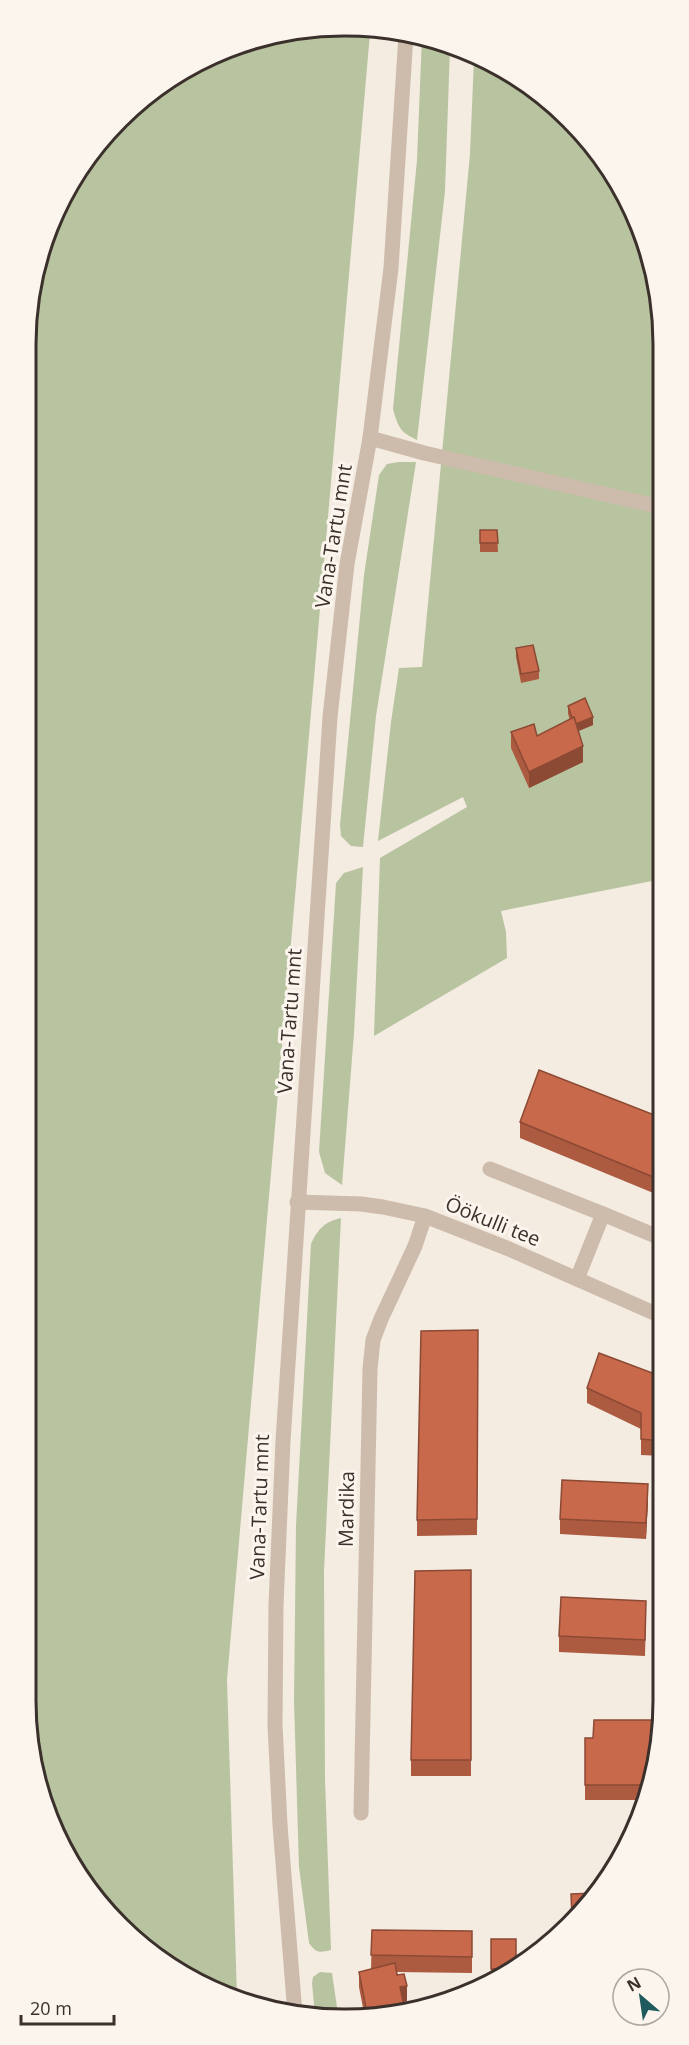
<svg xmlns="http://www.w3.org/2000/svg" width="689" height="2045" viewBox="0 0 689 2045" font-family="'Open Sans',sans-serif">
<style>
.green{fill:#b8c4a0}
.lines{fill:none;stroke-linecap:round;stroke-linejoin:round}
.minor{stroke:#cdbbac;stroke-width:15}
.wall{fill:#ac5a40}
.shaded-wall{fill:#8c4a34}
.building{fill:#c8694b;stroke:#8c4a34;stroke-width:1.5}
.labels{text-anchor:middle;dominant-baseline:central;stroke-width:6;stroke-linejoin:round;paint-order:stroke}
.street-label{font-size:20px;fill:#3b302b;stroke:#fbf5ee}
.rim{fill:none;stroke:#3b302b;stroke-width:3}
</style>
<rect width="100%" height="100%" fill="#f4ebe1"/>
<g class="green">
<path d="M303 28 370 33 227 1680 237 1997 203 1986 105 1911 50 1822 26 1700V345L36 262 91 151 185 68Z"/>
<path d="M422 36H427L450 47 445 191 417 440C400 432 398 427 393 409L417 160Z"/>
<path d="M474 58 521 79 585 134 639 222 661 303 662 879 501 911 506 932 507 958 374 1036 380 858 467 807 463 797 378 841 391 722 399 668 422 667 470 154Z"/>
<path d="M399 462H416L376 716 363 847 351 846 341 836 340 825 364 575 379 475 387 464Z"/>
<path d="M363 867 354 1033 342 1185 325 1173 319 1152 336 883 344 873Z"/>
<path d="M341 1218 324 1571 325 1779 331 1950C319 1953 316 1953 309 1943L299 1867 294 1701 296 1526 311 1244C318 1229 324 1222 341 1218Z"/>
<path d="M320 1972 332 1973 338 2014 315 2016 312 1983 313 1977Z"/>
</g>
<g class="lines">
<g class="minor">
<path d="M370 438 424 453 661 507"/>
<path d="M490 1169 603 1214 577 1279"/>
<path d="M297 1202 361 1204 383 1207 425 1216 509 1249 663 1317"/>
<path d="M603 1214 663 1239"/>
<path d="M361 1813 370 1369 373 1340 381 1319 415 1246 425 1216"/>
<path d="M422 2009V2007"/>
<path d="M295 2014 280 1825 275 1725 276 1605 283 1441 330 717 347 564 370 438 391 268 406 35"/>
</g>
</g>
<g class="wall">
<path d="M480 530H497L498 552H480Z"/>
<path d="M516 648 539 671V679L521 683 516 657Z"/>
<path d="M568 706 593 725 578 731 583 762 529 788 511 748V732L537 736 570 720 568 714Z"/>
<path d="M662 1118 663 1197 520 1138V1122Z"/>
<path d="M478 1330 477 1535 417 1536V1520Z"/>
<path d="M663 1377V1456L641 1455V1429L587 1403V1388Z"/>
<path d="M648 1500 646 1539 560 1534V1519Z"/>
<path d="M471 1570V1776H411V1760Z"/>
<path d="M646 1617 645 1656 559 1652V1636Z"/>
<path d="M585 1738 653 1783 645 1800H585Z"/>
<path d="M372 1930 472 1931V1973L397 1972 407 2001 404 2002 405 2010 364 2013 359 1987V1972L371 1969Z"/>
<path d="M491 1939 516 1968 497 1977H491Z"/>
</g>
<g class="shaded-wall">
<path d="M593 717V725L574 733V725Z"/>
<path d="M583 746V762L529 788V772Z"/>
<path d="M648 1484V1500L646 1539V1523Z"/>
<path d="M407 1986V2001L400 2003V1987Z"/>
</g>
<g class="building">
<path d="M480 530H497L498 543H480Z"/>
<path d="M533 645 539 671 521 674 516 648Z"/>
<path d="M585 698 593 717 576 724 574 717 572 718 568 706Z"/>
<path d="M574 717 583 746 529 772 511 732 534 724 537 736Z"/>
<path d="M539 1070 662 1118 663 1181 520 1122Z"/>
<path d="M478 1330 477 1519 417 1520 421 1331Z"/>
<path d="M599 1353 663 1377V1441L641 1439V1413L587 1388Z"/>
<path d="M562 1480 648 1484 646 1523 560 1519Z"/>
<path d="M471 1570V1760H411L415 1571Z"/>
<path d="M561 1597 646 1601 645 1640 559 1636Z"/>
<path d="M594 1720H661L652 1785H585V1738H593Z"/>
<path d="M594 1893 572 1916 571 1894Z"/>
<path d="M372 1930 472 1931V1957L371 1955Z"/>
<path d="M491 1939H516V1968L491 1969Z"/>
<path d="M395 1963 397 1975 404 1974 407 1986 400 1987 405 2010 367 2013 359 1972Z"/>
</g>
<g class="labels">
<g class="street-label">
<text transform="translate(333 536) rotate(-81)">Vana-Tartu mnt</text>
<text transform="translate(289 1021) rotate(-86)">Vana-Tartu mnt</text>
<text transform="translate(493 1221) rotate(22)">Öökulli tee</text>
<text transform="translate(259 1507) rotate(-88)">Vana-Tartu mnt</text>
<text transform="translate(346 1509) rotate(-89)">Mardika</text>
</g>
</g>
<path d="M0 0H689V2045H0ZM344 36H345A308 308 0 0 1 653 344V1701A308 308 0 0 1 345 2009H344A308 308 0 0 1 36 1701V344A308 308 0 0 1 344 36Z" fill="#fbf5ee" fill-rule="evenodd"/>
<path class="rim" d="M344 36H345A308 308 0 0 1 653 344V1701A308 308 0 0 1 345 2009H344A308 308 0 0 1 36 1701V344A308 308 0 0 1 344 36Z"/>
<g transform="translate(641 1997) rotate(331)"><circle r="28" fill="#fbf5ee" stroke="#aea6a0" stroke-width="1.5"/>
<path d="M0-4.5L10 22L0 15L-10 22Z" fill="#1f5a5e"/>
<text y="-9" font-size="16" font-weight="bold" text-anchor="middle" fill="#3b302b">N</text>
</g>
<path d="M21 2015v9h93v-9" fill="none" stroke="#3b302b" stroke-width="3"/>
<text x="30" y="2015" font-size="18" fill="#3b302b" stroke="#fbf5ee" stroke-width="4.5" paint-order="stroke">20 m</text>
</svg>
